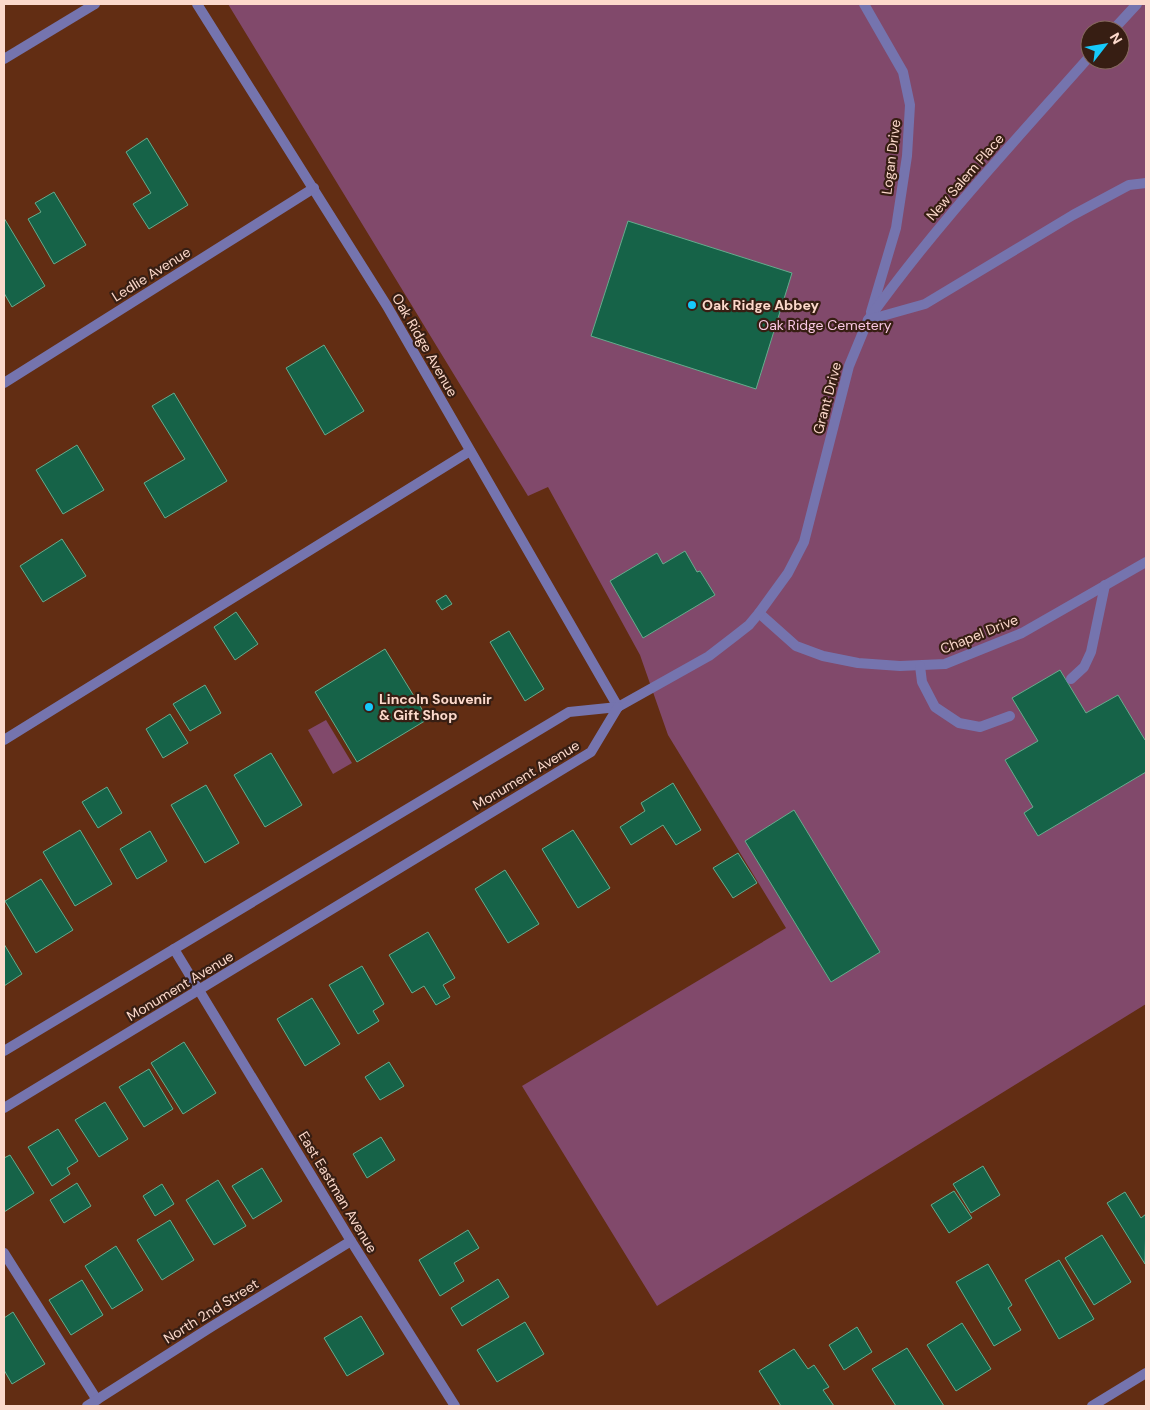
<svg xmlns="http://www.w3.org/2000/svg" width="1150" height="1410" viewBox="0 0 1150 1410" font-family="'DM Sans',sans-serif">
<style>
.green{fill:#81496b;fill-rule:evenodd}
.building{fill:#166348;stroke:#65ac8d}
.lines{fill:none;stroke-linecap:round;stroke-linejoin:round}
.lane{stroke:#7574ae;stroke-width:10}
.street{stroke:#7574ae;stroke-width:10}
.poi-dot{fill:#16cafb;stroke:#371e13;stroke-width:2}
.labels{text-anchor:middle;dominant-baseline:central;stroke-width:4.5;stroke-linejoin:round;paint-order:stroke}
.street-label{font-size:14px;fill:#fcd9cb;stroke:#371e13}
.poi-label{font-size:14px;font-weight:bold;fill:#fcd9cb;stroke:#371e13;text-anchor:start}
.park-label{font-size:14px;fill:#f8c7e2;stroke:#371e13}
</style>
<rect width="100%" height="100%" fill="#622d13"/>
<g class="green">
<path d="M228 4H1146V1004L657 1306 522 1086 786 928 668 735 640 655 548 487 528 496ZM1090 30H1120V60H1090Z"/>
<path d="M326 720 352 763 333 774 308 730Z"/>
</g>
<g class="building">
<path d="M147 138 188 205 149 229 133 204 151 193 126 152Z"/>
<path d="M54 192 86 245 54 264 28 219 41 212 35 203Z"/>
<path d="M4 218 45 286 12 307 4 293Z"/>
<path d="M628 221 792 273 756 389 591 336Z"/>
<path d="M324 345 364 411 325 435 286 368Z"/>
<path d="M174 393 227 481 165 518 144 483 185 459 152 406Z"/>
<path d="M77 445 104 490 63 514 36 470Z"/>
<path d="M62 539 86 576 43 602 20 566Z"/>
<path d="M685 551 697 572 700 571 715 595 643 638 610 581 657 553 663 564Z"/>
<path d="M446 595 452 604 442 610 436 601Z"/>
<path d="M236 612 258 644 235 660 214 627Z"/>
<path d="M509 631 544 689 525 701 490 642Z"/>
<path d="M385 649 428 719 357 762 315 692Z"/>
<path d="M1060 670 1086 713 1118 695 1145 740 1146 739V772L1038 836 1024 813 1033 807 1005 760 1038 741 1012 698Z"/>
<path d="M205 685 221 713 190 731 173 704Z"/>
<path d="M170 714 188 743 163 758 146 729Z"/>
<path d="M271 753 302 805 265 827 234 775Z"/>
<path d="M673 783 701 830 676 845 663 825 631 845 620 827 645 811 641 803Z"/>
<path d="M206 785 239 843 205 863 171 805Z"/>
<path d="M107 787 122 813 98 828 82 802Z"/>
<path d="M794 810 880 952 831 982 745 841Z"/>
<path d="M80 830 112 884 75 906 43 852Z"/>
<path d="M573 830 610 888 578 908 542 849Z"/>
<path d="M150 831 167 861 137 879 120 849Z"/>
<path d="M738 853 757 883 733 898 713 868Z"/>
<path d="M505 870 539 924 508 943 475 889Z"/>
<path d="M41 879 73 930 36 953 5 901Z"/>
<path d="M428 932 455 978 443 985 450 997 436 1005 424 986 412 993 389 955Z"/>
<path d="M4 944 22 974 4 986Z"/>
<path d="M362 966 384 1004 373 1011 379 1021 358 1034 329 985Z"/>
<path d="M312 998 340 1044 305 1066 277 1019Z"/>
<path d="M184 1042 216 1093 183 1114 151 1063Z"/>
<path d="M389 1062 404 1086 380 1100 365 1077Z"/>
<path d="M149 1069 173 1109 144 1127 119 1087Z"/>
<path d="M105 1102 128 1139 99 1157 75 1120Z"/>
<path d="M58 1129 78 1161 67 1168 70 1174 52 1186 28 1147Z"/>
<path d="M381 1137 395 1160 367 1178 353 1154Z"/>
<path d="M10 1155 34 1193 4 1212V1158Z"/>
<path d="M983 1166 1000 1195 971 1213 953 1184Z"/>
<path d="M262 1168 282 1201 253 1219 232 1186Z"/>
<path d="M218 1180 246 1226 214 1245 186 1200Z"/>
<path d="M77 1183 91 1206 64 1223 50 1200Z"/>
<path d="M162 1184 174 1204 155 1216 143 1196Z"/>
<path d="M954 1191 972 1218 949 1233 931 1205Z"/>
<path d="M1125 1192 1141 1218 1146 1214 1145 1264 1107 1203Z"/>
<path d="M170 1220 194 1260 162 1280 137 1240Z"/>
<path d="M468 1230 479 1248 454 1263 464 1281 440 1296 419 1260Z"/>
<path d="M1102 1235 1131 1282 1094 1305 1065 1258Z"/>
<path d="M116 1246 143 1290 112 1309 85 1266Z"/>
<path d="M1059 1260 1094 1319 1059 1339 1025 1280Z"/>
<path d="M988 1264 1012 1305 1008 1308 1021 1330 994 1346 956 1282Z"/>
<path d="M498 1279 509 1297 462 1326 451 1308Z"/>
<path d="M82 1280 103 1315 71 1335 49 1300Z"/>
<path d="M13 1312 45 1364 12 1384 4 1370V1318Z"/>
<path d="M361 1316 384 1354 347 1376 324 1338Z"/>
<path d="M525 1322 544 1354 497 1382 477 1350Z"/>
<path d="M962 1323 991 1369 956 1391 927 1345Z"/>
<path d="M857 1327 872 1352 844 1370 829 1345Z"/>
<path d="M907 1348 944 1406H896L872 1369Z"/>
<path d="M794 1349 808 1369 814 1365 829 1387 823 1390 834 1406H781L759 1371Z"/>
</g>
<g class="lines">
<g class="lane">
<path d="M864 4 903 72 910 105 907 156 896 228 871 312"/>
<path d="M1113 30 1137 4"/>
<path d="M4 59 95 4"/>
<path d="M868 320C935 226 1014 142 1090 56"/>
<path d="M759 613 796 646 823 656 858 663 900 666 945 664 1022 633 1146 562"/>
<path d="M920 666 922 682 935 707 959 723 980 727 1010 716"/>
<path d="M1071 679 1084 667 1091 652 1105 585"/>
<path d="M618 707 709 656 735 636 749 625 759 613 788 573 804 542 849 366 868 320 925 304 1073 215 1129 185 1146 183"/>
<path d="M4 740 470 451"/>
<path d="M4 1253 97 1400"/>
</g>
<g class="street">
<path d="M197 4 387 306 618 707"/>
<path d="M4 383 314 188"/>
<path d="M174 949 351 1241 455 1406"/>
<path d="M4 1051 569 712 618 707"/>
<path d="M4 1108 591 752 618 707"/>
<path d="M87 1406 211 1327 351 1241"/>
<path d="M1092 1406 1146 1373"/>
</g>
</g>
<g class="poi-dot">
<circle cx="692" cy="305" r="5"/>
<circle cx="369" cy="707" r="5"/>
</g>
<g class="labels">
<g class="street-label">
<text transform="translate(891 157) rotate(-83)">Logan Drive</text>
<text transform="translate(965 177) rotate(-49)">New Salem Place</text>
<text transform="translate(151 274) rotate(-32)">Ledlie Avenue</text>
<text transform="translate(425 345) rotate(60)">Oak Ridge Avenue</text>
<text transform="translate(827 398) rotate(-75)">Grant Drive</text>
<text transform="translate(979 634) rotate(-22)">Chapel Drive</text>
<text transform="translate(526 775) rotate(-31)">Monument Avenue</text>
<text transform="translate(180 986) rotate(-31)">Monument Avenue</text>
<text transform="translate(338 1192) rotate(59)">East Eastman Avenue</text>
<text transform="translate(211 1311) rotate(-32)">North 2nd Street</text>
</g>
<g class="poi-label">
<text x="702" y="305">Oak Ridge Abbey</text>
<text x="379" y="699">Lincoln Souvenir<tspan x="379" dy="16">&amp; Gift Shop</tspan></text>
</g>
<g class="park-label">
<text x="825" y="325">Oak Ridge Cemetery</text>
</g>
</g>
<rect width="1150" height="1410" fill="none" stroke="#fcd9cb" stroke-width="10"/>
<g transform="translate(1105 45) rotate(59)"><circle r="24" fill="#371e13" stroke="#86695d"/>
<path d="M0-4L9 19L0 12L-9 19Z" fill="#16cafb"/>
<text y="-8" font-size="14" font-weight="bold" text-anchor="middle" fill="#fcd9cb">N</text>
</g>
</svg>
